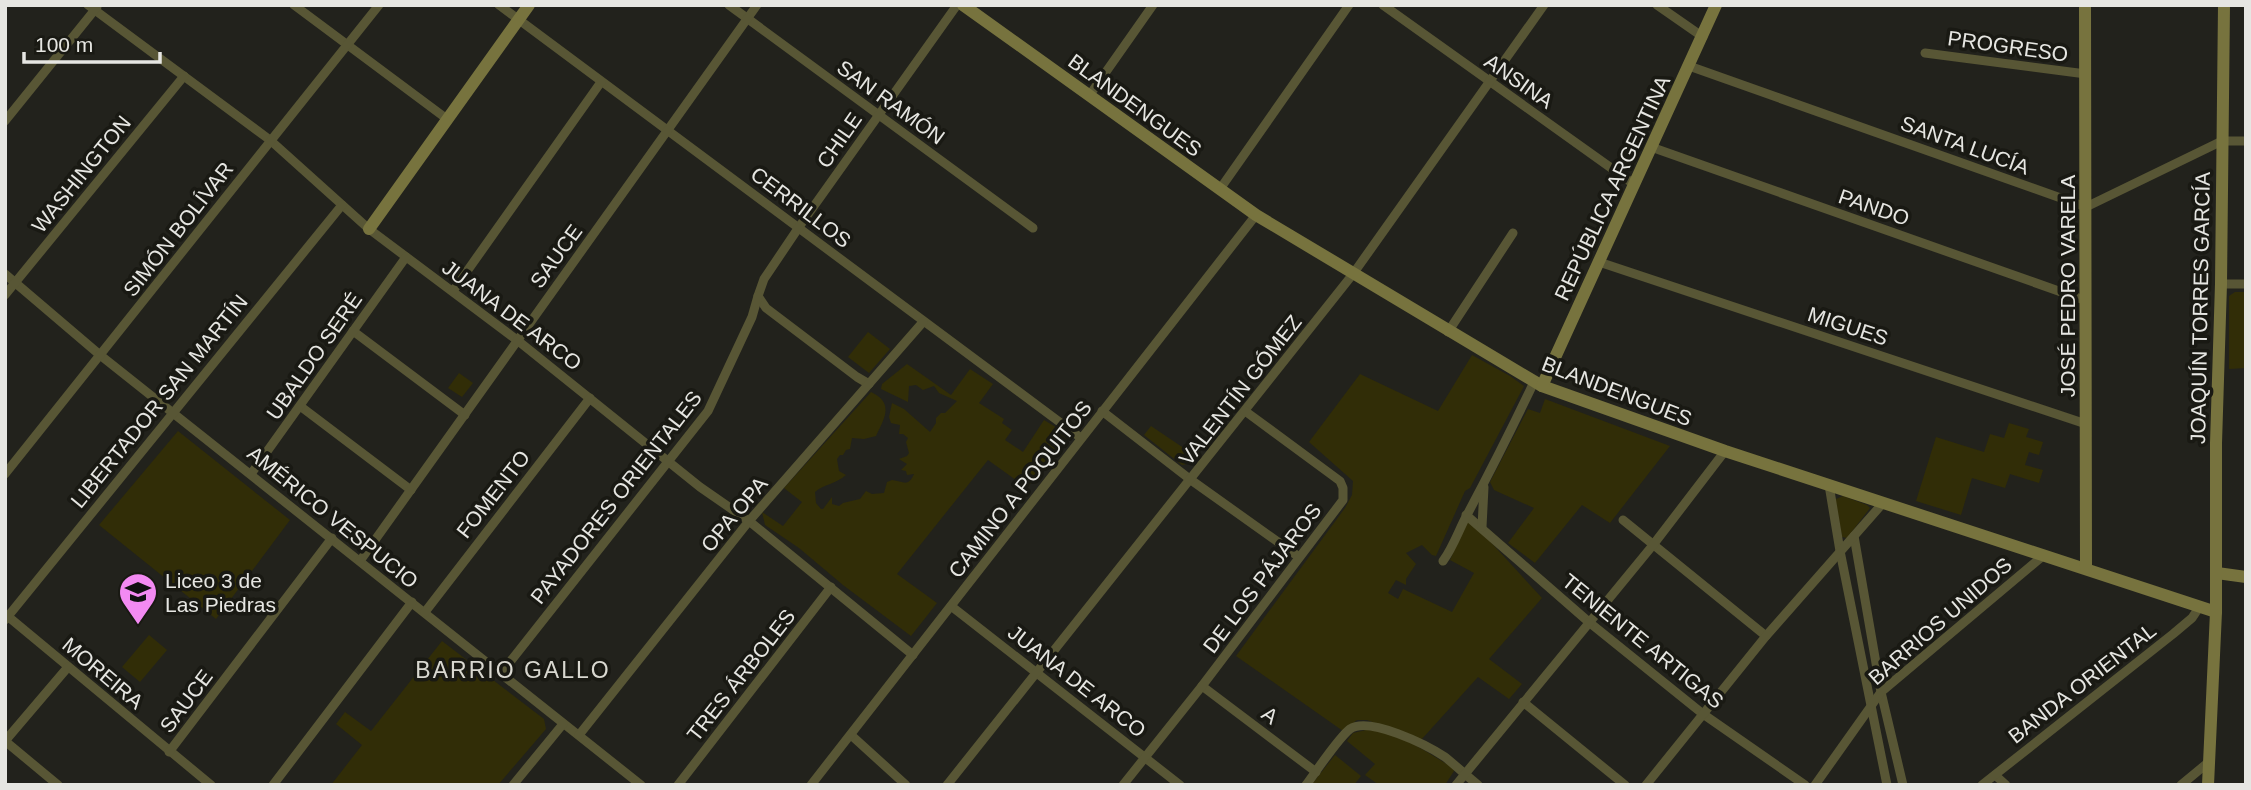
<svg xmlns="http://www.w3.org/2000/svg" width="2251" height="790" viewBox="0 0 2251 790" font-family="Helvetica,sans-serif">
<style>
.green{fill:#312d07}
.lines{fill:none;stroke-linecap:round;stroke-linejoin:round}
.street{stroke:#585635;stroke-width:9}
.secondary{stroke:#77733e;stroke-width:12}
.labels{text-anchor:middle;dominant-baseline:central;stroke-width:7;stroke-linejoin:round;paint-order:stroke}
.street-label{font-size:21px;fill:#e6e6e2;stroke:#191913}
.poi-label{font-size:21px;fill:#e6e6e2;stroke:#191913;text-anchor:start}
.neighbourhood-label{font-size:23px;letter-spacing:2px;fill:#d9d8d0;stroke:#191913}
</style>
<rect width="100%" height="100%" fill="#22221c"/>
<g class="green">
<path d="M2235 292H2246V368L2229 369V296Z"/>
<path d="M868 332 890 349 869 373 848 357Z"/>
<path d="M1472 355 1510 376 1524 386 1470 488 1465 491 1436 556 1432 555 1422 545 1406 553 1416 564 1406 579V585L1396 580 1388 593 1398 599 1403 589 1452 612 1474 573 1450 560 1467 521 1486 537 1542 598 1489 659 1522 684 1509 699 1478 677 1421 740 1367 720H1357L1343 731 1236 656 1345 508 1352 495 1353 481 1309 442 1360 374 1438 411Z"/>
<path d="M907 364 951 395 970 369 993 384 979 403 1004 419 1002 423 1012 430 1005 440 1023 452 1044 420 1069 435 1027 488 988 460 897 574 937 603 911 636 843 585 799 548 765 525 762 512 783 526 802 502 784 488 871 392C894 403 885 417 876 436L864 439 852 438 850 449 846 450 843 455H840L837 459 839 471 846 475C836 484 824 484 815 492L816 503 821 509H823L832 497V504L839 506 843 503 860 499 866 491 872 494 884 493 887 482 892 480C903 481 908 488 914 474L907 475 906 471 901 470 907 464 899 459 907 456 909 453 906 442 908 438 903 434H899L900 425 891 423 889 417 892 403 904 409 930 432 936 423V418L941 413H945L957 401 939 393 934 386 923 390 916 385 909 386 908 402 881 389 882 384Z"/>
<path d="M459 373 473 383 462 397 448 388Z"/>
<path d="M1545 399 1670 446 1610 523 1582 505 1535 563 1508 543 1534 508 1494 490 1490 482 1528 409 1540 413Z"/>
<path d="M2009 423 2029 429 2026 437 2043 442 2039 455 2029 452 2025 465 2043 470 2039 483 2010 474 2005 488 1972 478 1961 515 1916 501 1936 437 1984 452 1990 434 2004 438Z"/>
<path d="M1151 426 1194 455 1187 464 1182 465 1144 435Z"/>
<path d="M178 431 290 520 216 619 99 525Z"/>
<path d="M1843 496 1867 505 1870 508 1847 538 1842 537 1836 503V499Z"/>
<path d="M149 635 167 650 140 682 122 667Z"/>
<path d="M442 641 544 719 546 729 498 785H331L362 745 336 724 345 712 371 731Z"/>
<path d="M1366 730C1397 731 1427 752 1453 768L1454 771 1445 785H1379L1365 775 1375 764 1347 741 1353 733Z"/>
<path d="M1335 755 1361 776 1354 785 1312 784Z"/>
</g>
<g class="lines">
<g class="street">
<path d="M88 5 270 140 369 229 517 340 700 487 749 521 913 655"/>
<path d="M294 5 447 119"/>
<path d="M499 5 1081 438"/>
<path d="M729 5 1033 228"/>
<path d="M1383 5 1635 185"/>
<path d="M1657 5 1703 37"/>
<path d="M1925 53 2086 74"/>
<path d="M1689 66 2086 207 2222 141H2246"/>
<path d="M1089 96 1153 5"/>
<path d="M5 121 97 7"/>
<path d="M1651 147 2084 300"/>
<path d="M1220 189 1349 5"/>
<path d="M1599 262 2086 424"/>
<path d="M5 274 100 355 641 785"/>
<path d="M2221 284H2246"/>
<path d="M453 291 601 82"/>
<path d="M5 295 184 76"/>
<path d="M353 331 465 415"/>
<path d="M1448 332 1513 233"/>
<path d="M869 384 857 377 766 308 758 296 764 279 799 227 957 5"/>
<path d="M300 406 411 490"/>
<path d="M1102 411 1191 480 1299 557"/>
<path d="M5 474 379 5"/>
<path d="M251 474 406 257"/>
<path d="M1829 485 1840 551 1887 785"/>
<path d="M1466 515 1590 623 1703 714 1805 785"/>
<path d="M1623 520 1766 636"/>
<path d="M1482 527 1484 487"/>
<path d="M1854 536 1881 692 1903 785"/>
<path d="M360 561 757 5"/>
<path d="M1443 561C1454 546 1459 529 1468 513 1491 470 1513 426 1534 382"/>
<path d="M951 606 1180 785"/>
<path d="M425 612 590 398"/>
<path d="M5 614 211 785"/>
<path d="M5 620 342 205"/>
<path d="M502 672 708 411 752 317 758 296"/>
<path d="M1202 686 1316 772"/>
<path d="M1523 702 1625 785"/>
<path d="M579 735 749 521 923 322"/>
<path d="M851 735 906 785"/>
<path d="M169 752 332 538"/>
<path d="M1995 775 2006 785"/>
<path d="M58 785 5 741 68 667"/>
<path d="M273 785 412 602"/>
<path d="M513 785 563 724"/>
<path d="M678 785 831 587"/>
<path d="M811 785 1256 215"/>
<path d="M947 785 1353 274 1544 5"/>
<path d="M1123 785 1202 686 1343 500V488L1340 481 1245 411"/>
<path d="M1306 785C1315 773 1339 737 1350 729 1369 716 1427 745 1445 757 1456 766 1467 776 1478 785"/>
<path d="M1456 785 1653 545 1725 451"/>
<path d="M1646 785 1766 636 1883 503"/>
<path d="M1815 785 1881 692 2044 555"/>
<path d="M1982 785 2173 634 2192 618 2200 606"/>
<path d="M2181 785 2210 761"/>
</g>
<g class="secondary">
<path d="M963 5 1256 215 1542 386 1725 451 2216 612"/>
<path d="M2085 5 2086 568"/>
<path d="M369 229 529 5"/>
<path d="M1542 386 1716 5"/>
<path d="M2217 573 2246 577"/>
<path d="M2208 785 2216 612V443L2221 284 2224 5"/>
</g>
</g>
<defs>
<symbol id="school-pin" viewBox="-11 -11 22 30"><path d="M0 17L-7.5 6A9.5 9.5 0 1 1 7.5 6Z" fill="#f38af2" stroke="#191913"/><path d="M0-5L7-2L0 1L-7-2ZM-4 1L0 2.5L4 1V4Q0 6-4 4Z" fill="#111"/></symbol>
</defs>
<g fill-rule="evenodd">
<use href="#school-pin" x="116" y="570" width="44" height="60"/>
</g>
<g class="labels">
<g class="street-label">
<text transform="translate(2008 46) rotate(8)">PROGRESO</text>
<text transform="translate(1519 81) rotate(35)">ANSINA</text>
<text transform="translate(891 102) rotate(36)">SAN RAMÓN</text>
<text transform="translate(1135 105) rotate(36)">BLANDENGUES</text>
<text transform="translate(839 140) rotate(-55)">CHILE</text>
<text transform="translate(1965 145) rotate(20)">SANTA LUCÍA</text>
<text transform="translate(81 174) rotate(-51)">WASHINGTON</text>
<text transform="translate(1612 188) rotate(-65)">REPÚBLICA ARGENTINA</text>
<text transform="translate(801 207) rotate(37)">CERRILLOS</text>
<text transform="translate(1874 207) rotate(19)">PANDO</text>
<text transform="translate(178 229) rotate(-52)">SIMÓN BOLÍVAR</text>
<text transform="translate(556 256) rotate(-54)">SAUCE</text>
<text transform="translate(2067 286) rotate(-90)">JOSÉ PEDRO VARELA</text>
<text transform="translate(2200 308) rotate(-89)">JOAQUÍN TORRES GARCÍA</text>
<text transform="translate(512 315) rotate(37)">JUANA DE ARCO</text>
<text transform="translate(1848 326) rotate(18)">MIGUES</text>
<text transform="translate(314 356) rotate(-55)">UBALDO SERÉ</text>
<text transform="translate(1240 390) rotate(-52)">VALENTÍN GÓMEZ</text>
<text transform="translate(1617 391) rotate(21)">BLANDENGUES</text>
<text transform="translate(159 401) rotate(-51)">LIBERTADOR SAN MARTÍN</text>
<text transform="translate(1020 489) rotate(-52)">CAMINO A POQUITOS</text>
<text transform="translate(493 494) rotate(-52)">FOMENTO</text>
<text transform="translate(616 497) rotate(-52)">PAYADORES ORIENTALES</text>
<text transform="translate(734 514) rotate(-50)">OPA OPA</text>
<text transform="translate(333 517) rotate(39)">AMÉRICO VESPUCIO</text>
<text transform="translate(1262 578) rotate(-53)">DE LOS PÁJAROS</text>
<text transform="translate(1940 621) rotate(-41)">BARRIOS UNIDOS</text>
<text transform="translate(1643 641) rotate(39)">TENIENTE ARTIGAS</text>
<text transform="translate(103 673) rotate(40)">MOREIRA</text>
<text transform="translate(741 675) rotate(-52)">TRES ÁRBOLES</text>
<text transform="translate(1077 681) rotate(38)">JUANA DE ARCO</text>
<text transform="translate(2082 683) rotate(-38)">BANDA ORIENTAL</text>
<text transform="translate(186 701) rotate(-53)">SAUCE</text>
<text transform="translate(1270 715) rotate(37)">A</text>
</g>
<g class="poi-label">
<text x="165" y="580">Liceo 3 de<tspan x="165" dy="24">Las Piedras</tspan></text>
</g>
<g class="neighbourhood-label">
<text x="513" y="670">BARRIO GALLO</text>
</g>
</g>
<rect width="2251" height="790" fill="none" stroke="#e6e6e2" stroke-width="14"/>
<path d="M24 52v10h136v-10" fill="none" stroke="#e6e6e2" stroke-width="3.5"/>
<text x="35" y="52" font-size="21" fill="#e6e6e2" stroke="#191913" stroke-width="5" paint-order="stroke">100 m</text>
</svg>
